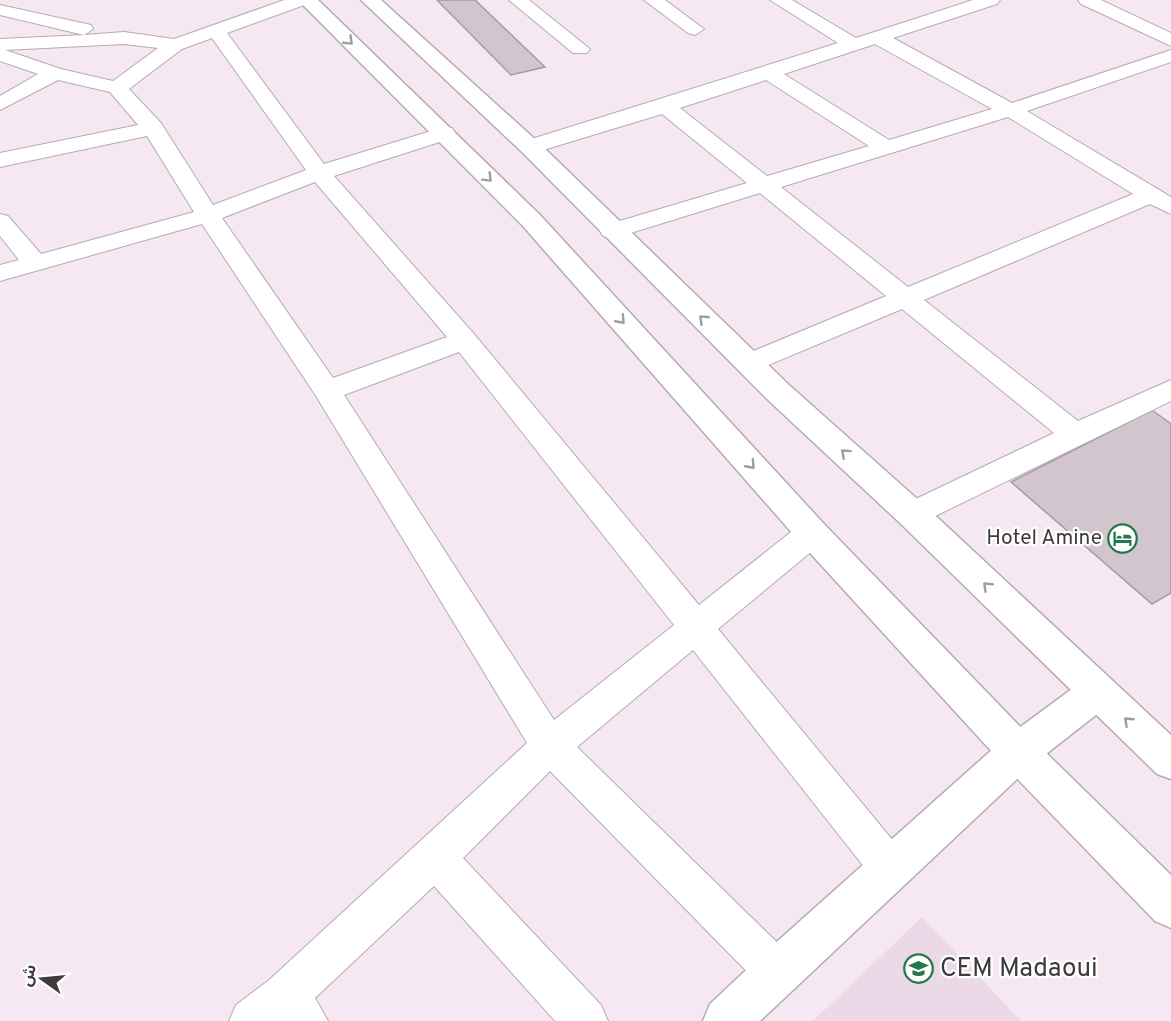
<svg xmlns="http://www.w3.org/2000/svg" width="1171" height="1021" viewBox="0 0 1171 1021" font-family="Overpass,'Noto Sans Arabic',sans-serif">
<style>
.built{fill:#ebd9e7}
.building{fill:#d2c5ce;stroke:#a79ba3;stroke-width:1.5}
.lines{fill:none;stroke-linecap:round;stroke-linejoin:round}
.street-casing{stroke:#b6aab3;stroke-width:2}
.secondary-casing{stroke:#b6aab3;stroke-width:3}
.primary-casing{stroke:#b6aab3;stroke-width:3}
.street{fill:#fff;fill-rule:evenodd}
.secondary{fill:#fff;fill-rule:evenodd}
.primary{fill:#fff;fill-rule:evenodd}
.oneway{stroke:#9f9c9e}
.labels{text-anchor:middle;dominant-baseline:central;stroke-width:4.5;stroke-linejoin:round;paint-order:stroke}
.poi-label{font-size:21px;fill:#3f3a3d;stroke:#fff;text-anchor:end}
.near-poi-label{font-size:26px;fill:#3f3a3d;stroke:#fff;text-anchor:start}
</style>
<rect width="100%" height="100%" fill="#f5e8f2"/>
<path class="built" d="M922 917 1021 1021H813Z"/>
<g class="building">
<path d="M437 0H475L545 67 511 75Z"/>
<path d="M1152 410 1171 424V593L1152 604 1011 482Z"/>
</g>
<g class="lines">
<defs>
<g id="street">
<path d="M284 0H310L307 4 227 33 324 164 444 127 452 128 455 133 452 138 334 176 474 334 699 605 801 524 812 521 823 524 828 533 823 542 718 629 904 854 910 868 904 882 890 888 876 882 693 650 577 747 792 957 799 972 792 987 777 994 762 987 550 771 463 858 601 1005 608 1021H555L434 886 315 998 328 1021H229L236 1005 269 980 527 743 316 396 202 224 0 281V265L19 260 0 236V214L8 216 41 254 194 212 147 136 0 167V153L138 125 110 92 58 80 0 110V96L38 74 0 61V39L84 35 0 15V5L91 25 93 29 84 35 124 32 174 39ZM212 38 306 170 213 205 161 123 129 89 182 49ZM124 44 158 48 113 81 61 69 5 50ZM315 182 447 337 333 378 222 218ZM459 352 674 625 554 720 344 395Z"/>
<path d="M509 0H529L590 49 587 53H573Z"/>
<path d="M644 0H665L704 29 695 35 688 33Z"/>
<path d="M770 0H792L856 38 973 0H1000L997 4 893 38 1012 103 1171 50V62L1027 111 1171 197V214L1150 204 924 300 1078 421 1171 380V401L923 522 912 526 901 522 896 514 901 506 1054 433 902 309 759 369 749 372 739 369 735 363 739 357 886 296 760 193 621 236 612 238 603 236 600 231 603 226 747 183 662 114 530 154 522 152 519 147 522 142 838 43ZM875 44 992 109 889 140 784 74ZM766 80 869 146 767 176 680 108ZM1008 117 1133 194 908 287 781 187Z"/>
<path d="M1078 0H1101L1171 33V46L1081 4Z"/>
</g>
<path id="secondary" d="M1097 676 1110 680 1116 692 1110 704 1032 765 760 1021H703L710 1004 761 956 1004 739 1084 680Z"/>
<g id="primary">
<path d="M298 0H318L540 215 824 524 1032 739 1171 875V928L1155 921 1004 765 800 542 522 225Z"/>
<path d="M361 0H381L538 142 789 385 924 505 1171 735V779L1157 774 900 523 767 399 522 152Z"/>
</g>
</defs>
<use href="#street" class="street-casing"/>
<use href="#secondary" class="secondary-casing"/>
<use href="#primary" class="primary-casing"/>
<use href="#street" class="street"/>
<use href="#secondary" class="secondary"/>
<use href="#primary" class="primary"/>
</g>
<defs><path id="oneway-chevron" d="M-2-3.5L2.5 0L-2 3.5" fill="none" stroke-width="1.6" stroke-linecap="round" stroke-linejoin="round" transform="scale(1.5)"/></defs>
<g class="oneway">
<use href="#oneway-chevron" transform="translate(349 41) rotate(44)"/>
<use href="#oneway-chevron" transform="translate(488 178) rotate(45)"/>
<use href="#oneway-chevron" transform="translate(703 319) rotate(-136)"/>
<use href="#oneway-chevron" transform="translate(621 320) rotate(48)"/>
<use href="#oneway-chevron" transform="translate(845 453) rotate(-138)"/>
<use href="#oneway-chevron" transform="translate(751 465) rotate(48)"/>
<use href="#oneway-chevron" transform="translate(987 586) rotate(-136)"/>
<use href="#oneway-chevron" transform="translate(1128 721) rotate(-137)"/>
</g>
<defs>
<symbol id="hotel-ring" viewBox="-11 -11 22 22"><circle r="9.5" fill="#fff" stroke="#23784b" stroke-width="1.5"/><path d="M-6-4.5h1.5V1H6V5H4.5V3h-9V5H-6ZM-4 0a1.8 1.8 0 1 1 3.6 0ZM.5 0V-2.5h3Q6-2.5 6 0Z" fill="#23784b"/></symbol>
<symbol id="school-ring" viewBox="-11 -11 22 22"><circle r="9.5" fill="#fff" stroke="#23784b" stroke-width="1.5"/><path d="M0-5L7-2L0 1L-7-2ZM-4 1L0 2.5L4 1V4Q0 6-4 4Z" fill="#23784b"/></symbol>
</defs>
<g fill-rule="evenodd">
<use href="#hotel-ring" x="1106" y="522" width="33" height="33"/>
<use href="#school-ring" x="902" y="952" width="33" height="33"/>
</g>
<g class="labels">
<g class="poi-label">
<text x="1102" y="538">Hotel Amine</text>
</g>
<g class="near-poi-label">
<text x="940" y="969">CEM Madaoui</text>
</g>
</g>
<g transform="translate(42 979) rotate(285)" stroke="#ffffff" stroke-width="4.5" paint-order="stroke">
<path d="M0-4.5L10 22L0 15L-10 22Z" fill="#3f3a3d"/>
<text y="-9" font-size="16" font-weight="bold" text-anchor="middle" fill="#3f3a3d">ش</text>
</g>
</svg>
